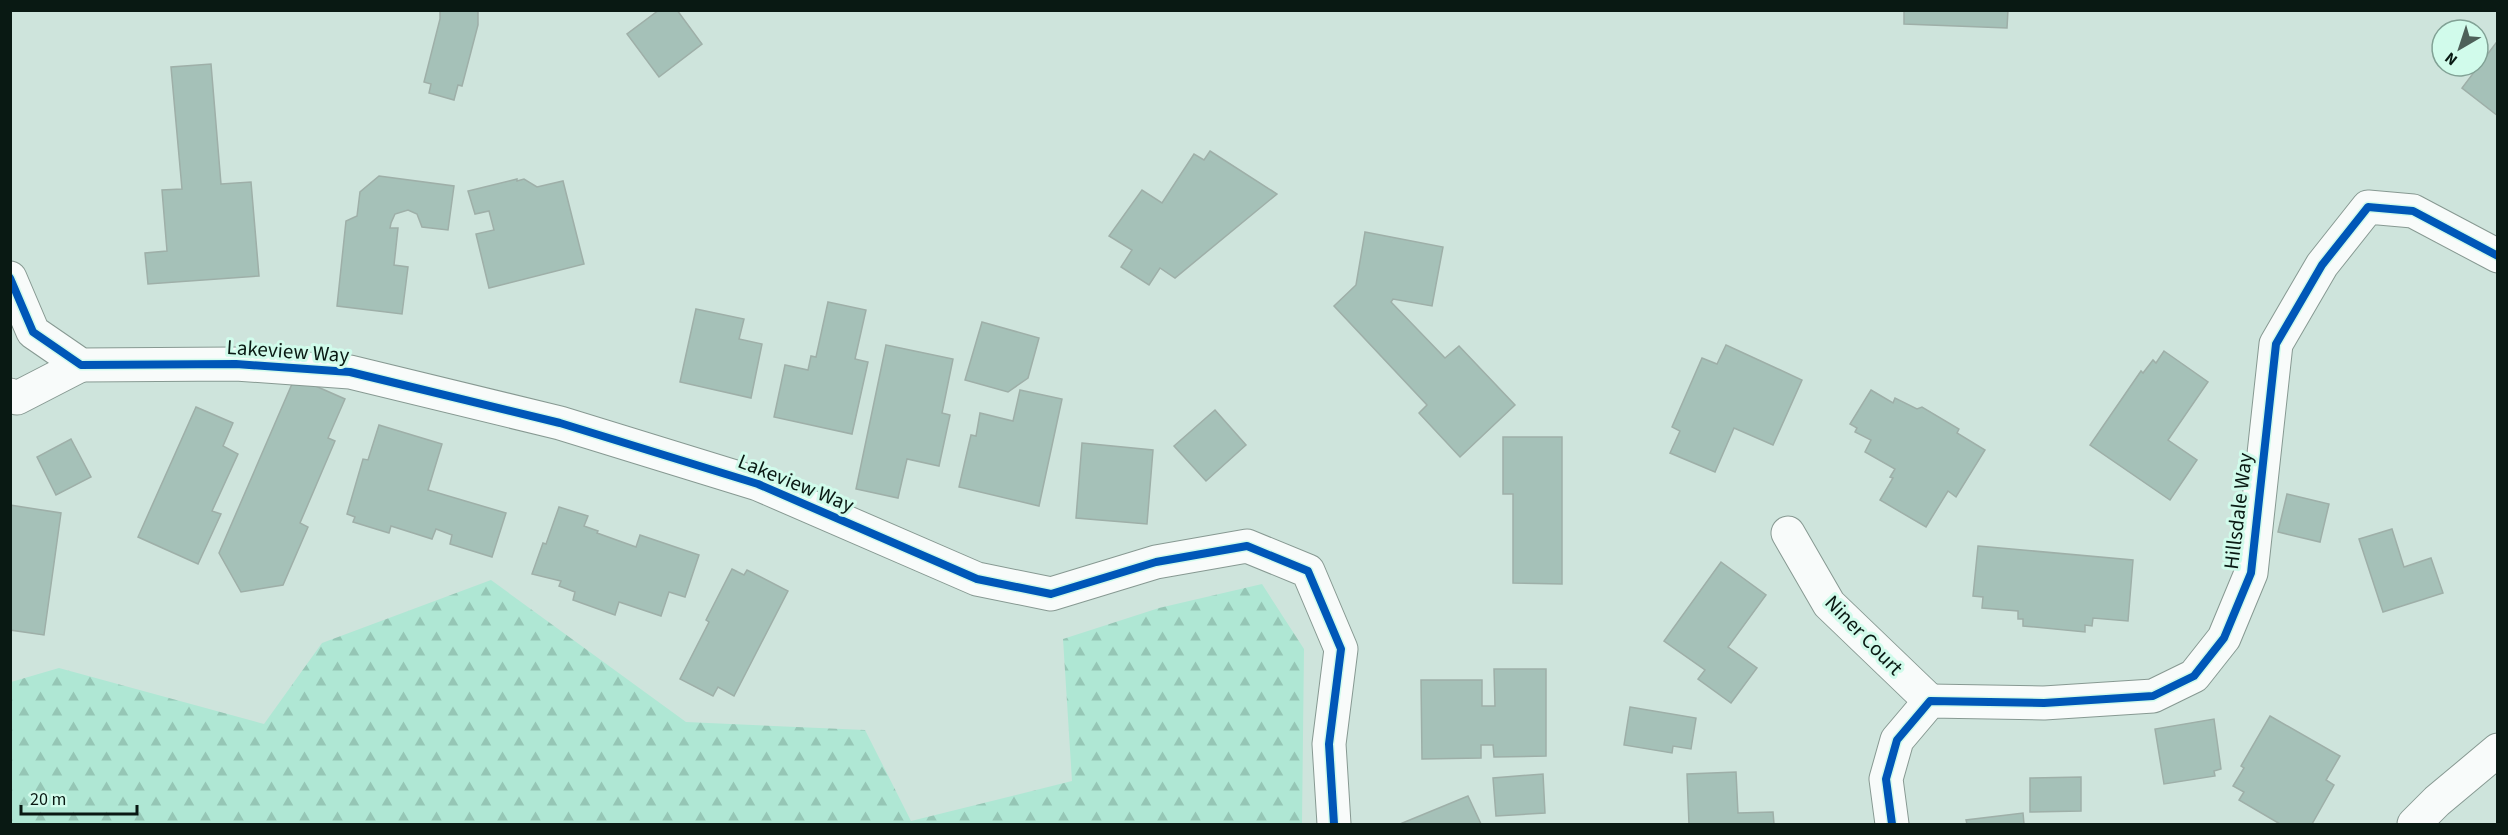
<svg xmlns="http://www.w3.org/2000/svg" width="2508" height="835" viewBox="0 0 2508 835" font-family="'Source Sans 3',sans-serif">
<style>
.forest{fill:url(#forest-firs)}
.building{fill:#a5c1b8;stroke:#9eafa8;stroke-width:1.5}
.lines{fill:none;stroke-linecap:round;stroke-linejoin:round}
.street-casing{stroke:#879992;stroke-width:35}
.street{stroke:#f8fbfa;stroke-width:33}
.cycleway-casing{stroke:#d1fbeb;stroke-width:11}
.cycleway{stroke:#0057b8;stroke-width:8}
.labels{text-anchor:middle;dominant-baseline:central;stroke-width:6;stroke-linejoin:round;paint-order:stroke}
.street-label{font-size:21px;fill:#091913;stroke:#d1fbeb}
</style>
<defs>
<pattern id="forest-firs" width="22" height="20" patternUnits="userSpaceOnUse" patternTransform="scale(1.5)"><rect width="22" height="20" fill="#afe7d4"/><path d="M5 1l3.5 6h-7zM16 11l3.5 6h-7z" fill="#95c6b5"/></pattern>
</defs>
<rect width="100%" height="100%" fill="#cee4dc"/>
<path class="forest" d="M491 580 686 722 865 730 911 821 1072 781 1063 639 1159 608 1262 584 1304 649 1302 824H11V682L59 668 264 724 322 643Z"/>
<g class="building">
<path d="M440 10H478V25L462 86 458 85 454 100 429 93 431 84 424 82 440 19Z"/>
<path d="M659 10H677L702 44 659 77 627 34Z"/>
<path d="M1904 10H2008L2007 28 1904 24Z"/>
<path d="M2496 43 2498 44V116L2462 88Z"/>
<path d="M211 64 221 184 251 182 259 276 148 284 145 253 167 251 162 190 182 189 171 67Z"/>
<path d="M1210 151 1277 194 1175 278 1160 268 1149 285 1121 267 1132 250 1109 236 1142 190 1162 203 1194 154 1204 160Z"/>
<path d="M379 176 454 186 448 230 422 227 417 214 408 210 395 214 391 223 390 228H398L394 265 408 267 402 314 337 306 346 221 357 216 360 192Z"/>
<path d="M517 179V181L524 179 537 187 563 181 584 264 489 288 476 234 494 230 489 211 475 214 468 191Z"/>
<path d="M1365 232 1443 247 1432 306 1393 299 1391 302 1445 358 1459 346 1515 405 1460 457 1419 413 1427 405 1334 306 1356 285Z"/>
<path d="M828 302 866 310 855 359 868 362 852 434 774 417 785 365 808 370 811 356 816 357Z"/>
<path d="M696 309 744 319 739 339 762 344 751 398 680 382Z"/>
<path d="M982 322 1039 338 1028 378 1008 392 965 380Z"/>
<path d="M886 345 953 359 942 413 950 415 939 466 907 459 898 498 856 489Z"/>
<path d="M1726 345 1802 380 1773 445 1734 428 1715 472 1670 453 1680 431 1672 427 1702 358 1717 364Z"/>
<path d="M2164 351 2208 382 2168 440 2197 460 2170 500 2090 445 2141 371 2143 373 2153 360 2156 363Z"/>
<path d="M295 377 345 399 328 438 335 441 300 523 308 527 283 585 241 592 219 553Z"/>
<path d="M1020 390 1062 399 1039 506 959 487 971 435 976 436 980 413 1013 421Z"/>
<path d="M1871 390 1893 403 1895 398 1917 409 1922 407 1959 429 1957 433 1985 450 1956 497 1948 491 1926 527 1880 500 1893 478 1890 477 1895 469 1865 452 1871 440 1855 432 1857 428 1850 424Z"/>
<path d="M196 407 233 423 223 446 238 454 212 511 221 514 198 564 138 537Z"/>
<path d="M1215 410 1246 445 1206 481 1174 446Z"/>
<path d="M379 425 442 444 428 490 506 513 492 557 450 544 452 535 436 529 432 539 391 526 389 533 353 522 355 517 347 514 363 459 368 460Z"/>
<path d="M1503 437H1562V584L1513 583V494H1503Z"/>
<path d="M71 439 91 477 56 495 37 457Z"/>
<path d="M1082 443 1153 450 1147 524 1076 518Z"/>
<path d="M2287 494 2329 504 2320 542 2278 532Z"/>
<path d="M10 505 61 513 44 635 10 630Z"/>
<path d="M559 507 588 516 584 526 598 531 597 533 636 547 640 535 699 555 685 597 669 592 661 616 619 602 615 615 573 600 575 592 559 586 561 581 532 574 543 543 546 544Z"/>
<path d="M2392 529 2404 567 2431 558 2443 593 2383 612 2359 539Z"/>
<path d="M1978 546 2133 560 2128 621 2093 618 2092 626 2085 625V632L2023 626V619H2018V611L1982 608 1983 597 1973 596Z"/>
<path d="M1721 562 1766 595 1728 647 1757 668 1731 703 1698 679 1705 670 1664 641Z"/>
<path d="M732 569 744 575 747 570 788 591 734 696 718 687 713 696 680 679 709 622 706 620Z"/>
<path d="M1494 669H1546V756L1494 757 1493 745H1481V758L1422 759 1421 680H1482V706H1495Z"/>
<path d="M1630 707 1696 718 1691 749 1673 746 1672 753 1624 745Z"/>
<path d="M2270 716 2340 756 2326 780 2334 785 2312 824H2280L2239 800 2244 792 2233 786 2244 768 2241 766Z"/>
<path d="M2214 719 2221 769 2214 771 2215 776 2164 784 2155 729Z"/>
<path d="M1736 772 1738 813 1773 812 1774 824H1689L1687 774Z"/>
<path d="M1543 774 1545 813 1496 816 1493 778Z"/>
<path d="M2081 777V811L2030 812V778Z"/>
<path d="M1468 796 1481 824H1400Z"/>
<path d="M2023 813 2024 824H1967L1966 820Z"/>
</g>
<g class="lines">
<defs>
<g id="street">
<path d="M10 278 33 332 81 365 236 364 350 372 560 423 758 484 977 579 1051 594 1156 562 1247 546 1308 571 1341 649 1329 744 1334 824"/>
<path d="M10 395 17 398 81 365"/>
<path d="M1788 533 1829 604 1930 701"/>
<path d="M1892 824 1886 779 1897 740 1930 701 2044 703 2153 696 2194 676 2224 638 2251 573 2276 344 2322 265 2368 207 2413 211 2498 256"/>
<path d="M2414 824 2437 801 2498 750"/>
</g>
</defs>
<use href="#street" class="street-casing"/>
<use href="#street" class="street"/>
<defs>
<g id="cycleway">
<path d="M10 278 33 332 81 365 236 364 350 372 560 423 758 484 977 579 1051 594 1156 562 1247 546 1308 571 1341 649 1329 744 1334 824"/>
<path d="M1892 824 1886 779 1897 740 1930 701 2044 703 2153 696 2194 676 2224 638 2251 573 2276 344 2322 265 2368 207 2413 211 2498 256"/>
</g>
</defs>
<use href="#cycleway" class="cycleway-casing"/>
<use href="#cycleway" class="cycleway"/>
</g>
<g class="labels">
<g class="street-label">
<text transform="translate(288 351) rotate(4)">Lakeview Way</text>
<text transform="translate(796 483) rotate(22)">Lakeview Way</text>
<text transform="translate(2238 511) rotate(-83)">Hillsdale Way</text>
<text transform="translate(1864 635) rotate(46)">Niner Court</text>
</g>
</g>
<rect width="2508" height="835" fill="none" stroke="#091913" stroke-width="24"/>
<g transform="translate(2460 48) rotate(219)"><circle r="28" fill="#d1fbeb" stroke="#81a195" stroke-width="1.5"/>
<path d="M0-4.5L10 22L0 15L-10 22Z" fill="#4e6059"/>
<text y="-9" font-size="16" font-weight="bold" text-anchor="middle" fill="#091913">N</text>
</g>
<path d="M21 805v9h116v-9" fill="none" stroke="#091913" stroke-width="3"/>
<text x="30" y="805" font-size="18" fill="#091913" stroke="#d1fbeb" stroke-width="4.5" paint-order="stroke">20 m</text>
</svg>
